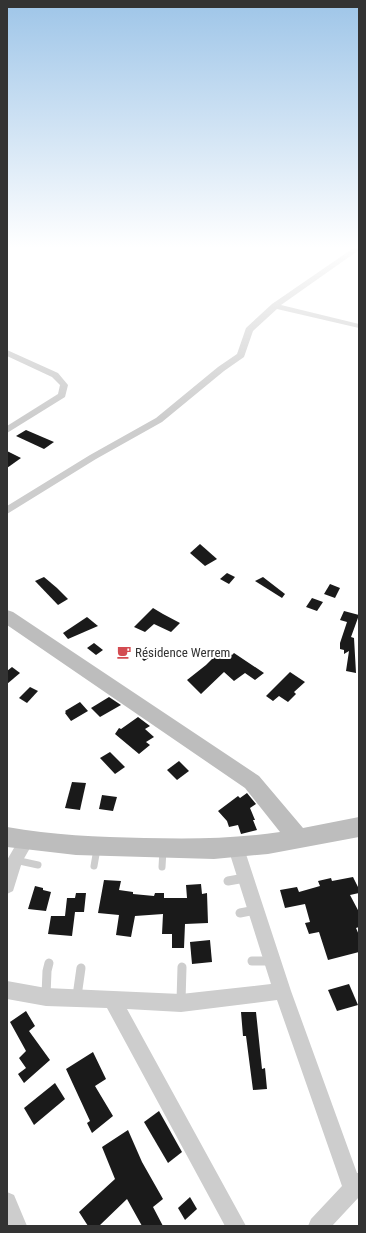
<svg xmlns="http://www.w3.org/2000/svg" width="366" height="1233" viewBox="0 0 366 1233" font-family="'Roboto Condensed',sans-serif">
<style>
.building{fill:#1a1a1a}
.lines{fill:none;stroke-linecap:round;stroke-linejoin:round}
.lane-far1{stroke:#cdcdcd;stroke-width:7}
.lane{stroke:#cdcdcd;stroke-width:9}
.street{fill:#cdcdcd;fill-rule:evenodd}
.secondary{fill:#bdbdbd;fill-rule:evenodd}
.labels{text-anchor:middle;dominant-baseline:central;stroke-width:4;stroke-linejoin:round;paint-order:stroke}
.poi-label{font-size:13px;fill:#333;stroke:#fff;text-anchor:start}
</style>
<rect width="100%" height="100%" fill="#fff"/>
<g class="building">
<path d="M26 430 54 442 44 449 16 436Z"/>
<path d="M7 451 21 458 7 468Z"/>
<path d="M200 544 217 559 205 566 190 553Z"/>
<path d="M227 573 235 577 229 584 220 579Z"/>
<path d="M44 577 57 588 68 599 58 605 35 581Z"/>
<path d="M263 577 285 594 282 598 255 581Z"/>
<path d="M330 584 340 588 335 598 324 594Z"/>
<path d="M312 598 323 602 317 611 306 607Z"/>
<path d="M153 608 163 614 180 623 171 632 154 624 145 632 134 627Z"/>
<path d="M344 611 359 615 351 637 354 638 356 673 346 671 349 651 344 654V650L340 649V643L347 622 340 620Z"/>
<path d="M87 617 98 626 68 639 63 633Z"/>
<path d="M94 643 103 650 96 655 87 648Z"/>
<path d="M145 649 152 656 144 661 137 654Z"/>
<path d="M222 649 232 655 234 653 264 673 255 680 245 673 234 681 224 672 201 694 187 680 206 665Z"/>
<path d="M12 667 20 673 7 684V671Z"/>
<path d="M290 672 305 682 294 692 296 694 288 702 279 696 273 701 266 696Z"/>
<path d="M30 687 38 691 27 703 19 698Z"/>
<path d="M109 697 121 705 100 717 91 708Z"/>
<path d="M80 702 88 711 71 721 65 713 66 712 65 711Z"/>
<path d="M138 717 150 726 145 729 154 737 146 742 150 745 139 754 115 734 119 728 121 729Z"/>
<path d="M110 752 125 767 115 774 100 758Z"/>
<path d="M179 761 189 771 177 780 167 770Z"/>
<path d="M72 782 86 783 80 810 65 808Z"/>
<path d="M247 793 256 804 250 808 255 820H253L257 830 241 834 238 825 229 827 227 821 218 811 238 796 240 798Z"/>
<path d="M102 795 117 797 113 811 99 809Z"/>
<path d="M353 877 359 889V893L350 895 359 912V927L356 928 359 935V952L328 960 319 932 309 934 305 923 310 922 305 904 285 908 280 890 297 887 299 892 320 886 318 881 331 878 332 881Z"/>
<path d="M104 880 121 881 119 890 133 892V894L154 896 155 893H164V898H187L186 885 201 884 202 894 207 893 208 923 185 924 184 948H172V934H162L163 914 135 916 131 937 116 935 119 915 98 913Z"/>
<path d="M35 886 43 888V890L51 892 46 911 28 909Z"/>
<path d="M76 893H86L84 912H75L72 936 48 934 51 916H65L67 898H75Z"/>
<path d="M210 940 212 962 192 964 190 942Z"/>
<path d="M349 984 358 1005 337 1011 328 990Z"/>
<path d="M26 1011 35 1026 29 1031 50 1060 24 1083 18 1074 26 1068 19 1058 26 1051 10 1022Z"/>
<path d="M241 1012H256L262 1069 265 1068 267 1089 253 1090 246 1036H243Z"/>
<path d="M93 1052 106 1079 95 1086 113 1116 92 1133 87 1123 90 1121 66 1069Z"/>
<path d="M55 1083 65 1099 34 1125 24 1108Z"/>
<path d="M159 1111 182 1152 168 1163 144 1122Z"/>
<path d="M128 1130 142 1162 163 1199 153 1207 163 1226H142L127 1199 99 1226H88L79 1212 115 1179 102 1147Z"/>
<path d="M190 1197 197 1209 185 1220 178 1208Z"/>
</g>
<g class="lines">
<g class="lane-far1">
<path d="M15 860 38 865"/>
<path d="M94 866 97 849"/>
<path d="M162 867 163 850"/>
<path d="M240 879 245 878"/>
</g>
<g class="lane">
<path d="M228 881 245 878"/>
<path d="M240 913 256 910"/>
<path d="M252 961H270"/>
<path d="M46 995 47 971 49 963"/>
<path d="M77 996 81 968"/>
<path d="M181 1001 182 967"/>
</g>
<g class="street">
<path d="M355 247H359V250L281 305 359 324V328L277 309 253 331 244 357 224 371 162 422 96 459 7 514V506L90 455 156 418 218 367 237 354 246 328 272 304Z"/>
<path d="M7 350 58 373 68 385 65 397 7 433V426L58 394 60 385 52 377 7 356Z"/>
<path d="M26 834 31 836 34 841 22 862 13 891 7 894V860L21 836Z"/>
<path d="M236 841 241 843 244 848 291 991 357 1173H359V1197L332 1226H308L311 1219 342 1186 277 1000 181 1012 127 1009 246 1226H225L107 1008 46 1006 7 999V981L46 988 181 994 271 984 228 848 231 843Z"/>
<path d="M7 1192 14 1195 27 1226H7Z"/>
</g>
<path class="secondary" d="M7 610 13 612 259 776 303 828 359 817V837L268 854 214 859 76 855 7 847V827C52 835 98 837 144 838 190 839 235 839 280 832L245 788 7 625Z"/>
</g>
<linearGradient id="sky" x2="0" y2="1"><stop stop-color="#9ec5e8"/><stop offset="0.59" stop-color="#fff"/><stop offset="1" stop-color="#fff" stop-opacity="0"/></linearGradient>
<rect width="366" height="419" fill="url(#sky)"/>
<defs>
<symbol id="cafe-bare" viewBox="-9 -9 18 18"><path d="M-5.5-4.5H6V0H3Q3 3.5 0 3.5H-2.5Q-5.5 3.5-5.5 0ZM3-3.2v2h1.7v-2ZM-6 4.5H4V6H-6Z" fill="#d34b51" stroke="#fff" stroke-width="2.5" paint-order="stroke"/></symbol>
</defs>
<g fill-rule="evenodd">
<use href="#cafe-bare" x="114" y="642" width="20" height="20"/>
</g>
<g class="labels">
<g class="poi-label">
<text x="135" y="652">Résidence Werrem</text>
</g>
</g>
<rect width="366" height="1233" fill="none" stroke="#333333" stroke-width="16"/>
</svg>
